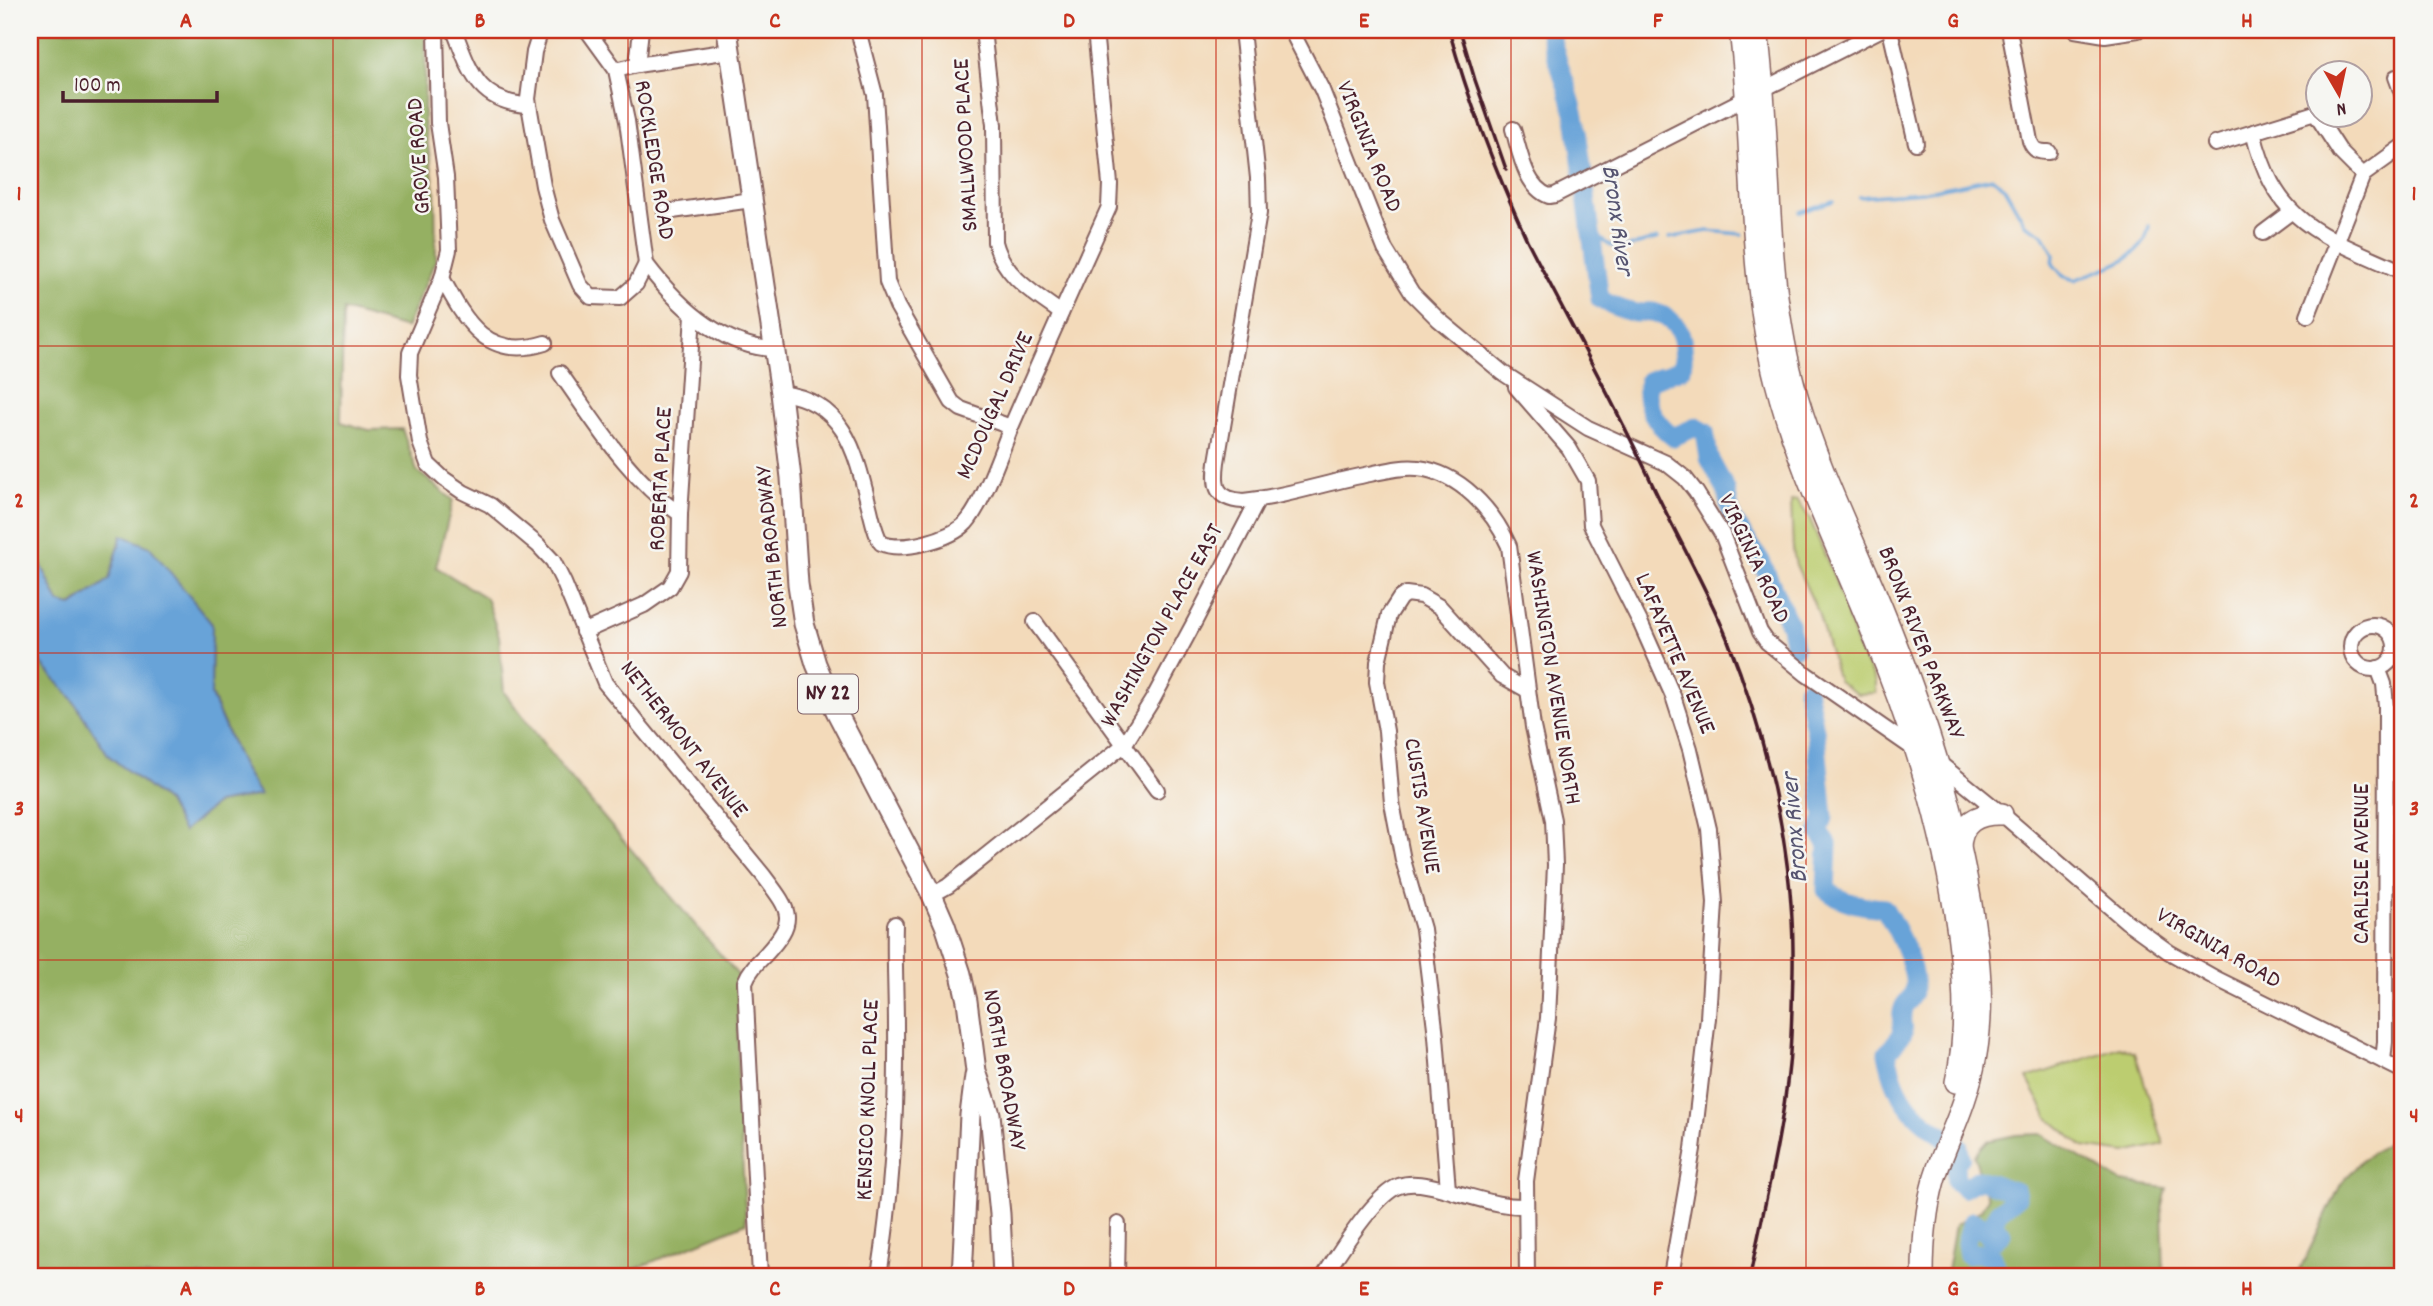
<svg xmlns="http://www.w3.org/2000/svg" width="2433" height="1306" viewBox="0 0 2433 1306" font-family="Dekko,sans-serif">
<style>
.green{fill:#bccd70;stroke:#83764e;stroke-width:2}
.forest{fill:#95b062;stroke:#706846;stroke-width:2}
.water{fill:#67a3d8;stroke:#586182;stroke-width:2}
.lines{fill:none;stroke-linecap:round;stroke-linejoin:round}
.stream{stroke:#67a3d8;stroke-width:3.5}
.river{stroke:#67a3d8;stroke-width:19}
.minor-casing{stroke:#85605d;stroke-width:18}
.major-casing{stroke:#85605d;stroke-width:23}
.highway-casing{stroke:#85605d;stroke-width:24}
.minor{stroke:#fff;stroke-width:14}
.major{stroke:#fff;stroke-width:19}
.highway{stroke:#fff;stroke-width:21}
.rail{stroke:#4a1f2b;stroke-width:3.5}
.grid{fill:none;stroke:#c8321e;stroke-width:2;stroke-opacity:0.55}
.labels{text-anchor:middle;dominant-baseline:central;stroke-width:5;stroke-linejoin:round;paint-order:stroke}
.shield{fill:#f6f6f2;stroke:#7e6067;stroke-width:2}
.shield-label{font-size:23px;font-weight:bold;fill:#4a1f2b}
.street-label{font-size:24px;fill:#4a1f2b;stroke:#f6f6f2}
.water-label{font-size:26px;font-style:italic;fill:#565470;stroke:#f6f6f2}
.neatline{fill:none;stroke:#c8321e;stroke-width:2.5}
.grid-label{font-size:23px;text-anchor:middle;font-weight:bold;fill:#c8321e}
</style>
<rect width="100%" height="100%" fill="#f6f6f2"/>
<filter id="ink" filterUnits="userSpaceOnUse"><feTurbulence type="fractalNoise" baseFrequency=".0143" numOctaves="2"/><feDisplacementMap in="SourceGraphic" scale="14" xChannelSelector="R" yChannelSelector="G"/><feConvolveMatrix kernelMatrix="1 2 1 2 8 2 1 2 1" color-interpolation-filters="sRGB"/></filter>
<filter id="wash" filterUnits="userSpaceOnUse"><feTurbulence type="fractalNoise" baseFrequency=".00686" numOctaves="4" result="noise"/><feDisplacementMap in="SourceGraphic" scale="28" xChannelSelector="R" yChannelSelector="G"/><feGaussianBlur stdDeviation="1.57" result="paint"/><feColorMatrix in="noise" values="0 0 0 0 0 0 0 0 0 0 0 0 0 0 0 0 0 1.4 0 .05"/><feComposite in="paint" operator="in"/></filter>
<g filter="url(#wash)">
<rect width="100%" height="100%" fill="#f3daba"/>
<g class="green">
<path d="M1797 500 1810 519 1834 577 1860 654 1876 681V693L1857 694 1838 681 1818 612 1796 565 1793 550 1791 501Z"/>
<path d="M2120 1047 2135 1053 2164 1144 2126 1153 2083 1147 2048 1117 2027 1078Z"/>
</g>
<g class="forest">
<path d="M30 30H337L345 37 360 30H426L424 120 435 189 436 259 406 328 343 310 341 422 369 430 402 429 417 471 453 500 436 567 486 598 499 636 504 692 566 773 738 975V1085L746 1223 618 1276H30V651L71 697 109 756 167 802 183 831 217 803 260 795 242 766 211 695 212 624 122 535 109 580 71 606 59 603 39 560 30 485Z"/>
<path d="M2403 1133V1276H2297L2341 1184 2363 1159Z"/>
<path d="M2041 1134 2121 1182 2167 1188 2162 1210 2164 1276H1949L1947 1271 1955 1225 1981 1210 1988 1198 1974 1156 1987 1141 2016 1135Z"/>
</g>
<path class="water" d="M30 485 39 560 59 603 72 606 109 580 122 535 150 547 212 624 211 696 242 766 260 795 217 803 183 832 167 802 109 756 71 697 30 651Z"/>
<g class="lines">
<g class="stream">
<path d="M1859 197 1923 192 1993 178 2004 187 2025 224 2043 234 2054 254 2053 264 2063 276 2075 280C2097 270 2130 264 2144 242 2146 238 2148 231 2149 226"/>
<path d="M1800 212 1833 201"/>
<path d="M1591 234C1599 237 1604 243 1612 246 1625 252 1644 240 1657 239"/>
<path d="M1669 238 1708 231 1742 234"/>
</g>
<g class="river">
<path d="M1549 30C1556 59 1568 86 1575 116L1600 299C1611 305 1623 311 1636 313 1642 313 1648 311 1653 312 1683 320 1686 343 1682 369L1648 381C1643 404 1655 423 1673 437L1696 427 1705 432 1709 458 1726 490 1732 518 1761 561 1790 626 1794 648"/>
<path d="M1807 689 1816 735 1824 817 1819 832 1828 844 1826 890C1842 903 1863 906 1884 908 1895 926 1920 971 1913 992 1912 997 1907 1001 1904 1006 1900 1014 1902 1024 1903 1033L1887 1053C1897 1106 1917 1118 1959 1147L1961 1157 1955 1164 1956 1182 1964 1188 1979 1179 2016 1192 2017 1197 1998 1212 1993 1224 2002 1234 1993 1242 1979 1224 1972 1221 1966 1243 1968 1255 1978 1253 1992 1257 2000 1276"/>
</g>
</g>
</g>
<g filter="url(#ink)">
<g class="lines">
<defs>
<g id="minor">
<path d="M436 30 438 123 446 177 449 250 442 278 410 353 409 375 420 442 428 464 444 479 463 492 490 505 538 545 553 561 564 583 605 683 763 875C791 912 798 919 765 955 757 963 749 971 745 982L760 1276"/>
<path d="M454 30C470 71 478 103 529 105"/>
<path d="M541 30 534 52 528 99 543 186 552 220 580 285 591 297 620 298 636 284 646 264"/>
<path d="M587 30 616 70 627 121 646 264C677 305 719 346 773 349"/>
<path d="M858 30 875 95 887 282 897 306 952 402 961 409 1011 427"/>
<path d="M983 30 994 125 995 242C1004 277 1034 293 1061 313"/>
<path d="M1242 30 1258 178 1259 213 1217 462C1214 486 1215 499 1243 501 1286 497 1327 482 1370 474 1385 471 1402 466 1418 468 1460 473 1493 510 1509 546L1533 727 1553 820 1555 865 1548 1018 1526 1181 1527 1276"/>
<path d="M1291 30 1322 90 1385 249 1412 293 1438 319 1503 373 1588 428 1666 463 1685 478 1696 492 1722 534 1760 632 1767 642 1806 674 1917 751"/>
<path d="M1890 30 1916 143"/>
<path d="M2009 30 2030 141C2034 151 2038 152 2049 152"/>
<path d="M2075 30 2105 35 2138 30"/>
<path d="M637 65 641 30"/>
<path d="M616 70 637 65 730 51"/>
<path d="M2396 77 2403 96"/>
<path d="M1513 129C1520 152 1525 187 1549 196L1555 195 1880 30"/>
<path d="M2253 132C2276 227 2323 235 2403 272"/>
<path d="M2215 144 2315 113 2341 153 2363 175"/>
<path d="M665 212 752 200"/>
<path d="M2263 233 2291 212"/>
<path d="M442 278C466 323 488 361 545 343"/>
<path d="M2308 315 2363 175 2403 146"/>
<path d="M560 373C595 422 629 479 680 514"/>
<path d="M1516 387 1569 448 1588 481 1591 525 1640 622 1673 696 1690 749 1709 829 1715 903 1708 1018 1693 1149 1671 1276"/>
<path d="M781 393C843 401 855 449 868 502 872 516 874 532 881 543 901 553 951 539 966 523 983 504 1001 452 1011 427 1043 353 1076 280 1109 207L1110 184 1095 30"/>
<path d="M1035 622 1157 790"/>
<circle cx="2373" cy="647" r="22"/>
<path d="M583 632 644 605 670 587 679 571 680 514 693 315"/>
<path d="M2378 668 2384 684 2386 706 2385 1042 2383 1061"/>
<path d="M1938 762 2002 814 2126 921 2169 952 2217 979 2403 1071"/>
<path d="M932 895 948 886 1124 745 1153 699 1195 621 1258 500"/>
<path d="M1448 1190 1436 1036 1423 929 1403 860 1392 803 1386 731 1377 682 1378 662 1389 615 1400 598 1406 594 1421 596 1440 607 1502 676 1527 690"/>
<path d="M879 1276C892 1194 897 1110 896 1026 896 992 894 958 895 924"/>
<path d="M1117 1276 1118 1224"/>
<path d="M1324 1276C1338 1254 1375 1194 1399 1186 1416 1180 1441 1188 1457 1193 1480 1199 1502 1207 1526 1206"/>
</g>
<g id="major">
<path d="M727 30 781 393 791 478 798 584 804 624 816 664 836 711 932 895 945 925 961 974 967 1001 976 1071 990 1114 1000 1214 1003 1276"/>
<path d="M962 1276 970 1115 975 1076"/>
</g>
<g id="highway">
<path d="M1740 30C1755 147 1746 267 1776 382 1798 468 1839 549 1872 631 1910 722 1940 816 1955 913 1964 968 1969 1027 1956 1082"/>
<path d="M1757 30C1773 151 1762 277 1797 396 1818 468 1852 537 1881 606 1928 721 1968 843 1979 967 1983 1013 1979 1058 1964 1101 1955 1128 1942 1153 1934 1180 1925 1212 1923 1243 1923 1276"/>
<path d="M1960 849C1960 822 1978 813 2002 814"/>
</g>
</defs>
<use href="#minor" class="minor-casing"/>
<use href="#major" class="major-casing"/>
<use href="#highway" class="highway-casing"/>
<use href="#minor" class="minor"/>
<use href="#major" class="major"/>
<use href="#highway" class="highway"/>
<g class="rail">
<path d="M1449 30C1469 103 1495 170 1527 240 1567 318 1610 395 1648 475 1673 530 1704 582 1727 638 1769 744 1795 858 1793 971 1792 1002 1792 1034 1789 1065 1782 1136 1764 1206 1750 1276"/>
<path d="M1460 30 1475 80 1506 169"/>
</g>
</g>
</g>
<path class="grid" d="M333 30V1276M628 30V1276M922 30V1276M1216 30V1276M1511 30V1276M1806 30V1276M2100 30V1276M30 346H2403M30 653H2403M30 960H2403"/>
<g class="labels">
<rect class="shield" x="798" y="674.5" width="60" height="39" rx="5"/>
<g class="shield-label">
<text x="828" y="694">NY 22</text>
</g>
<g class="street-label">
<text transform="translate(967 145) rotate(-93)">SMALLWOOD PLACE</text>
<text transform="translate(1368 147) rotate(68)">VIRGINIA ROAD</text>
<text transform="translate(420 156) rotate(-94)">GROVE ROAD</text>
<text transform="translate(653 160) rotate(81)">ROCKLEDGE ROAD</text>
<text transform="translate(996 406) rotate(-66)">MCDOUGAL DRIVE</text>
<text transform="translate(662 479) rotate(-87)">ROBERTA PLACE</text>
<text transform="translate(773 547) rotate(-96)">NORTH BROADWAY</text>
<text transform="translate(1753 559) rotate(65)">VIRGINIA ROAD</text>
<text transform="translate(1163 626) rotate(-61)">WASHINGTON PLACE EAST</text>
<text transform="translate(1920 643) rotate(69)">BRONX RIVER PARKWAY</text>
<text transform="translate(1674 654) rotate(67)">LAFAYETTE AVENUE</text>
<text transform="translate(1552 678) rotate(81)">WASHINGTON AVENUE NORTH</text>
<text transform="translate(683 740) rotate(52)">NETHERMONT AVENUE</text>
<text transform="translate(1421 806) rotate(81)">CUSTIS AVENUE</text>
<text transform="translate(2363 864) rotate(-90)">CARLISLE AVENUE</text>
<text transform="translate(2218 949) rotate(30)">VIRGINIA ROAD</text>
<text transform="translate(1003 1070) rotate(80)">NORTH BROADWAY</text>
<text transform="translate(869 1100) rotate(-88)">KENSICO KNOLL PLACE</text>
</g>
<g class="water-label">
<text transform="translate(1616 220) rotate(82)">Bronx River</text>
<text transform="translate(1796 828) rotate(-95)">Bronx River</text>
</g>
</g>
<rect width="2433" height="1306" fill="none" stroke="#f6f6f2" stroke-width="77"/>
<g transform="translate(2339 94) rotate(171)"><circle r="33" fill="#f6f6f2" stroke="#b1a0a2" stroke-width="2"/>
<path d="M0-5L12 26L0 18L-12 26Z" fill="#c8321e"/>
<text y="-10" font-size="19" font-weight="bold" text-anchor="middle" fill="#4a1f2b">N</text>
</g>
<path d="M63 91v10h154v-10" fill="none" stroke="#4a1f2b" stroke-width="3.5"/>
<text x="74" y="91" font-size="21" fill="#4a1f2b" stroke="#f6f6f2" stroke-width="5" paint-order="stroke">100 m</text>
<rect x="38" y="38" width="2356" height="1230" class="neatline"/>
<g class="grid-label">
<text x="186" y="27">A</text>
<text x="480" y="27">B</text>
<text x="775" y="27">C</text>
<text x="1069" y="27">D</text>
<text x="1364" y="27">E</text>
<text x="1658" y="27">F</text>
<text x="1953" y="27">G</text>
<text x="2247" y="27">H</text>
<text x="19" y="200">1</text>
<text x="2414" y="200">1</text>
<text x="19" y="507">2</text>
<text x="2414" y="507">2</text>
<text x="19" y="815">3</text>
<text x="2414" y="815">3</text>
<text x="19" y="1122">4</text>
<text x="2414" y="1122">4</text>
<text x="186" y="1295">A</text>
<text x="480" y="1295">B</text>
<text x="775" y="1295">C</text>
<text x="1069" y="1295">D</text>
<text x="1364" y="1295">E</text>
<text x="1658" y="1295">F</text>
<text x="1953" y="1295">G</text>
<text x="2247" y="1295">H</text>
</g>
</svg>
